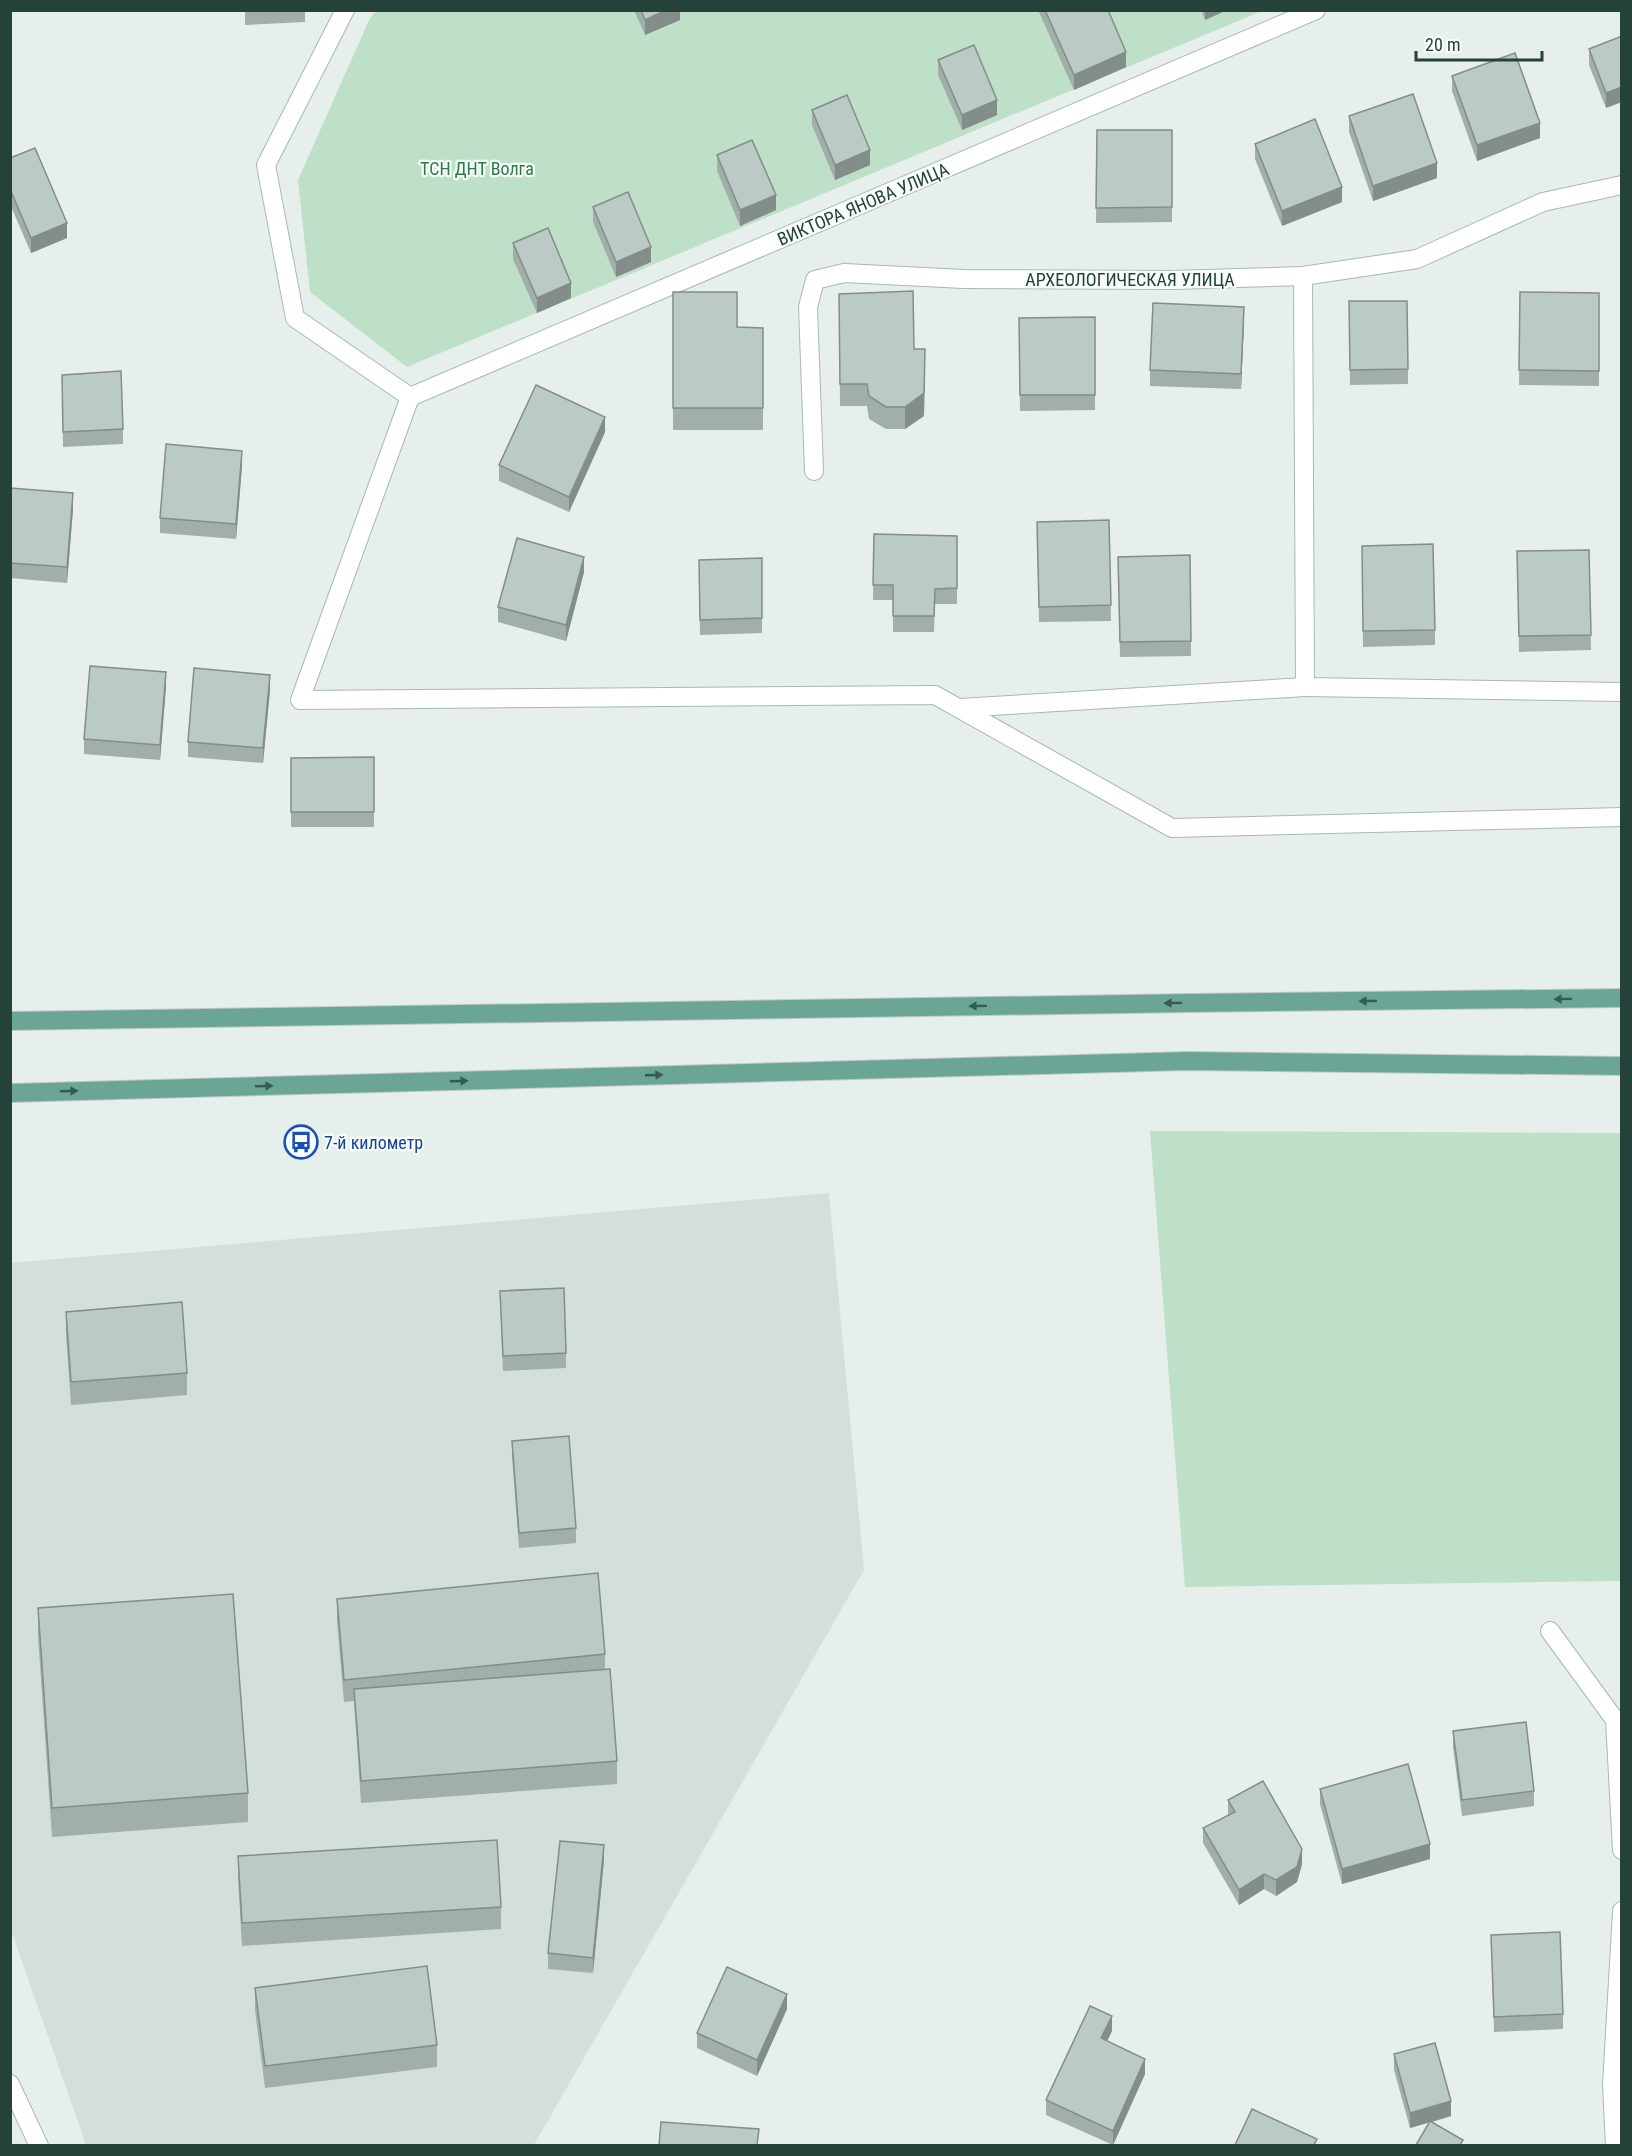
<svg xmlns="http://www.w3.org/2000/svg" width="1632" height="2156" viewBox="0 0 1632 2156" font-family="'Roboto Condensed',sans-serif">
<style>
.built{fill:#d4dfda}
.green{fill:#bfe0c8}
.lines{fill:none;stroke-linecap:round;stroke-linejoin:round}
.lane-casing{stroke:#a8b8b2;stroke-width:20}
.street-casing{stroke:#a8b8b2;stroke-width:20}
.primary-casing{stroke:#c2cac8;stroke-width:20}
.lane{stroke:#fff;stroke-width:18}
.street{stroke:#fff;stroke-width:18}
.primary{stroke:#6aa596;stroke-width:18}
.wall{fill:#a1aea9}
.shaded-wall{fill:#838d89}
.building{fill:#bbcac4;stroke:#838d89;stroke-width:1.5}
.oneway{fill:#365b51}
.labels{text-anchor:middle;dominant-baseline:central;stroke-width:4.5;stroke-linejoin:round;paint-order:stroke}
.park-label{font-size:18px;fill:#2d7a4b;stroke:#f7fbf9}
.street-label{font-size:18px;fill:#24423a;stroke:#f7fbf9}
.transit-label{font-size:18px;fill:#164399;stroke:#f7fbf9;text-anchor:start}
</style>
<rect width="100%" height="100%" fill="#e6efeb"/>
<path class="built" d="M829 1193 864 1570 534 2145H86L11 1930 10 1263Z"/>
<g class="green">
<path d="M376 11H1262L407 367 310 292 298 180 369 20Z"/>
<path d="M1150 1131 1621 1133V1581L1185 1587Z"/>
</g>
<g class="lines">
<defs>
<g id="lane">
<path d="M345 10 266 165 295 318 410 397 300 700 935 695 1172 828 1622 817"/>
<path d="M1303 276 1305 687 1622 692"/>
<path d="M960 708 1305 687"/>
</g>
<g id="street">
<path d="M410 397 1316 10"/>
<path d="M814 471 808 307 815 280 844 273 964 279 1173 280 1303 276 1417 259 1543 202 1622 185"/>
<path d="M1550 1631 1615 1720 1622 1850"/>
<path d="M10 2084 39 2146"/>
<path d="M1615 2146 1612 2085 1622 1911"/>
</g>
<g id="primary">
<path d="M10 1021 1190 1003 1622 998"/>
<path d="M10 1093 1187 1061 1622 1066"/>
</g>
</defs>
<use href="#lane" class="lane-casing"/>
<use href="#street" class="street-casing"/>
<use href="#primary" class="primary-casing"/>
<use href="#lane" class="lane"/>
<use href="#street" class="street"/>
<use href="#primary" class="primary"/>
</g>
<g class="wall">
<path d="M245 10H305V22L245 25Z"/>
<path d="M634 10H680V20L645 35Z"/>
<path d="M1038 10H1108L1126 67 1074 90Z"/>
<path d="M1201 10H1227L1205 20Z"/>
<path d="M1622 36 1606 108 1589 65V49Z"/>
<path d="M938 60 997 115 962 130 938 75Z"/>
<path d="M1452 76 1540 138 1477 161 1452 91Z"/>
<path d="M812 110 870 165 835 180 812 125Z"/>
<path d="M1349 116 1437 178 1373 201 1349 132Z"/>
<path d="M1097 130H1172V222L1096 223Z"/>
<path d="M1255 144 1342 202 1282 226 1255 159Z"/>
<path d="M717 155 776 210 740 226 717 171Z"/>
<path d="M10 158 67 238 31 253 10 204Z"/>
<path d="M593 207 651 262 616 277 593 222Z"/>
<path d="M513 243 571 298 537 313 513 259Z"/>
<path d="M673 292 737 327 763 328V430H673Z"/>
<path d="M1520 292 1599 293V386L1519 385Z"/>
<path d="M839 294 914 349 925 371 924 416 905 429H886L869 419 867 406H840Z"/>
<path d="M1349 301 1408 369V384L1350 385Z"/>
<path d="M1095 317V410L1020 411 1019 318Z"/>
<path d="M1244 322 1241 389 1150 386V370Z"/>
<path d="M62 375 123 429V444L63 447Z"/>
<path d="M605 432 569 512 499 481V465Z"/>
<path d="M242 466 236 539 160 533V518Z"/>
<path d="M10 488 73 509 67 583 10 578Z"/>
<path d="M1109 520 1111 621 1039 622 1037 522Z"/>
<path d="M874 534 957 536V604H935L934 632H893V600H873Z"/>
<path d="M1362 546 1435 630V645L1363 647Z"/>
<path d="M1589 550 1591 650 1519 652 1517 551Z"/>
<path d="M1118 557 1191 641V656L1120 657Z"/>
<path d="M762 558V633L700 635 699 560Z"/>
<path d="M584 572 566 641 498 622V607Z"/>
<path d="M166 687 160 760 84 754V739Z"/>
<path d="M270 690 263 763 188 757V742Z"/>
<path d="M374 757V827H291V758Z"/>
<path d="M500 1291 566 1353V1368L503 1371Z"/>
<path d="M66 1312 187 1373V1395L71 1405 66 1334Z"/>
<path d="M512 1441 576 1528V1543L519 1548 512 1456Z"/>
<path d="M337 1599 605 1654V1669L617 1761V1784L361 1803 354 1701 344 1702 337 1621Z"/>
<path d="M38 1608 248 1793V1822L52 1837 38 1637Z"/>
<path d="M1453 1731 1534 1791V1806L1462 1816 1453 1747Z"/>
<path d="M1320 1789 1430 1859 1342 1884 1320 1804Z"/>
<path d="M1228 1800 1302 1864 1297 1882 1276 1896 1264 1889 1239 1905 1203 1843V1828L1228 1815Z"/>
<path d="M238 1856 501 1907V1929L242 1946 238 1879Z"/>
<path d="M604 1860 593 1973 548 1969V1953Z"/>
<path d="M1491 1935 1563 2014V2029L1494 2032Z"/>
<path d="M255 1988 437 2045V2067L265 2088 255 2010Z"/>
<path d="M787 2009 757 2076 697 2048V2033Z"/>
<path d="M1112 2031 1107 2041 1145 2074 1113 2145 1046 2115V2100Z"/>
<path d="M1394 2054 1451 2116 1432 2122 1463 2145 1430 2122 1410 2128 1394 2070Z"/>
</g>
<g class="shaded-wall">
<path d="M666 10H680V20L645 35V20Z"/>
<path d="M1205 10H1227L1205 20Z"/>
<path d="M1126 52V67L1074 90V75Z"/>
<path d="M1622 87V102L1606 108V93Z"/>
<path d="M997 100V115L962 130V115Z"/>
<path d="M1540 123V138L1477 161V145Z"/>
<path d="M870 150V165L835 180V165Z"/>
<path d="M1437 163V178L1373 201V186Z"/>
<path d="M1342 187V202L1282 226V211Z"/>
<path d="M776 195V210L740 226V210Z"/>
<path d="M67 223V238L31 253V238Z"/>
<path d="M651 247V262L616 277V262Z"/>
<path d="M571 283V298L537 313V298Z"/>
<path d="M1244 307V322L1241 389V374Z"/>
<path d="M925 349 924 416 905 429V407Z"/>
<path d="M605 417V432L569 512V497Z"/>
<path d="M242 451V466L236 539V524Z"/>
<path d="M73 493V509L67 583V567Z"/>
<path d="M584 557V572L566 641V625Z"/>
<path d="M166 672V687L160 760V745Z"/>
<path d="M270 675V690L263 763V748Z"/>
<path d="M1430 1844V1859L1342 1884V1869Z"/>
<path d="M604 1845V1860L593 1973V1958Z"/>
<path d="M1302 1849V1864L1297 1882 1276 1896V1880Z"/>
<path d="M1264 1874V1889L1239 1905V1890Z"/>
<path d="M787 1994V2009L757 2076V2060Z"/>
<path d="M1112 2016V2031L1101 2054V2038Z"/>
<path d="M1145 2059V2074L1113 2145V2131Z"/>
<path d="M1451 2101V2116L1410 2128V2113Z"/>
</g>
<g class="building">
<path d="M641 10H666L645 20Z"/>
<path d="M1045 10H1108L1126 52 1074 75Z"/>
<path d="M1622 36V87L1606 93 1589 49Z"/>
<path d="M974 45 997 100 962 115 938 60Z"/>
<path d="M1515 53 1540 123 1477 145 1452 76Z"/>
<path d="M1413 94 1437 163 1373 186 1349 116Z"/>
<path d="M847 95 870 150 835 165 812 110Z"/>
<path d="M1315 119 1342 187 1282 211 1255 144Z"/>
<path d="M1097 130H1172V207L1096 208Z"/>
<path d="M752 140 776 195 740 210 717 155Z"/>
<path d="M35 148 67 223 31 238 10 189V158Z"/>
<path d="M628 192 651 247 616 262 593 207Z"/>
<path d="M548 228 571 283 537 298 513 243Z"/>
<path d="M913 291 914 349H925L924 393 905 407H886L869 396 867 384H840L839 294Z"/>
<path d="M673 292H737V327L763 328V408H673Z"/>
<path d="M1520 292 1599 293V371L1519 370Z"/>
<path d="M1349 301H1407L1408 369 1350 370Z"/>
<path d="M1153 303 1244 307 1241 374 1150 370Z"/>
<path d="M1095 317V395H1020L1019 318Z"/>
<path d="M121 371 123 429 63 432 62 375Z"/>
<path d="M536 385 605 417 569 497 499 465Z"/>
<path d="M166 444 242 451 236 524 160 518Z"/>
<path d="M10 488 73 493 67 567 10 563Z"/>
<path d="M1109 520 1111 605 1039 607 1037 522Z"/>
<path d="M874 534 957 536V588L935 589 934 616H893V585H873Z"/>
<path d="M517 538 584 557 566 625 498 607Z"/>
<path d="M1433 544 1435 630 1363 631 1362 546Z"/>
<path d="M1589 550 1591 635 1519 636 1517 551Z"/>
<path d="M1190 555 1191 641 1120 642 1118 557Z"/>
<path d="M762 558V618L700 620 699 560Z"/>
<path d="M90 666 166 672 160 745 84 739Z"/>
<path d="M194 668 270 675 263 748 188 742Z"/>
<path d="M374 757V812H291V758Z"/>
<path d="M564 1288 566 1353 503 1356 500 1291Z"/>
<path d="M182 1302 187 1373 71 1382 66 1312Z"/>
<path d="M569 1436 576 1528 519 1533 512 1441Z"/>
<path d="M598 1573 605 1654 344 1680 337 1599Z"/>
<path d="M233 1594 248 1793 52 1808 38 1608Z"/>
<path d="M610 1669 617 1761 361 1781 354 1689Z"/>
<path d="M1526 1722 1534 1791 1462 1800 1453 1731Z"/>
<path d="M1408 1764 1430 1844 1342 1869 1320 1789Z"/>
<path d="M1263 1781 1302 1849 1297 1867 1276 1880 1264 1874 1239 1890 1203 1828 1235 1812 1228 1800Z"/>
<path d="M497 1840 501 1907 242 1923 238 1856Z"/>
<path d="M560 1841 604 1845 593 1958 548 1953Z"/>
<path d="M1560 1932 1563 2014 1494 2017 1491 1935Z"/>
<path d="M427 1966 437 2045 265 2066 255 1988Z"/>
<path d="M727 1967 787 1994 757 2060 697 2033Z"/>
<path d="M1090 2006 1112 2016 1101 2038 1145 2059 1113 2131 1046 2100Z"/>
<path d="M1435 2043 1451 2101 1410 2113 1394 2054Z"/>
<path d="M1252 2109 1317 2139 1314 2145H1235Z"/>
<path d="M1430 2121 1463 2140 1460 2145H1416Z"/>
<path d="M661 2122 759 2129 757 2145H659Z"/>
</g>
<defs><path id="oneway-solid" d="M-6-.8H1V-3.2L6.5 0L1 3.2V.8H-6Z" transform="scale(1.5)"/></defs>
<g class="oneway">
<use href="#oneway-solid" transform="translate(1563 999) rotate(179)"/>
<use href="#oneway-solid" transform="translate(1368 1001) rotate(179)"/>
<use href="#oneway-solid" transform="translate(1173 1003) rotate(179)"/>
<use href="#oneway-solid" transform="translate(978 1006) rotate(179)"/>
<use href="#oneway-solid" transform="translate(654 1075) rotate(-2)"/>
<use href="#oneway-solid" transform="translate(459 1081) rotate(-2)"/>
<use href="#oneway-solid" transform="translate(264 1086) rotate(-2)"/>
<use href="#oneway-solid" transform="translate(69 1091) rotate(-2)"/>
</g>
<defs>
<symbol id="bus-ring" viewBox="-11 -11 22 22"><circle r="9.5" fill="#f7fbf9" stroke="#1a4fb4" stroke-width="1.5"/><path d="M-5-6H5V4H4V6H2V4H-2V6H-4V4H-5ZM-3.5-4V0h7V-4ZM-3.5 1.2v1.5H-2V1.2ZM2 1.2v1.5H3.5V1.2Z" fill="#1a4fb4"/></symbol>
</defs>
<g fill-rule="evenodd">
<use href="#bus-ring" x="282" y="1123" width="38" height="38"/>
</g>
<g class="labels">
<g class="park-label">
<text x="477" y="168">ТСН ДНТ Волга</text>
</g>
<g class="street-label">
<text transform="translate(863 204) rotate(-23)">ВИКТОРА ЯНОВА УЛИЦА</text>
<text x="1130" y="279">АРХЕОЛОГИЧЕСКАЯ УЛИЦА</text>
</g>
<g class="transit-label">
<text x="324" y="1142">7-й километр</text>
</g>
</g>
<rect width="1632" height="2156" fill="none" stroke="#24423a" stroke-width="24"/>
<path d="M1416 51v9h126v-9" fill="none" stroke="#24423a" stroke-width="3"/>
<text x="1425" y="51" font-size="18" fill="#24423a" stroke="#f7fbf9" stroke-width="4.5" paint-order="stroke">20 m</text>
</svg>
